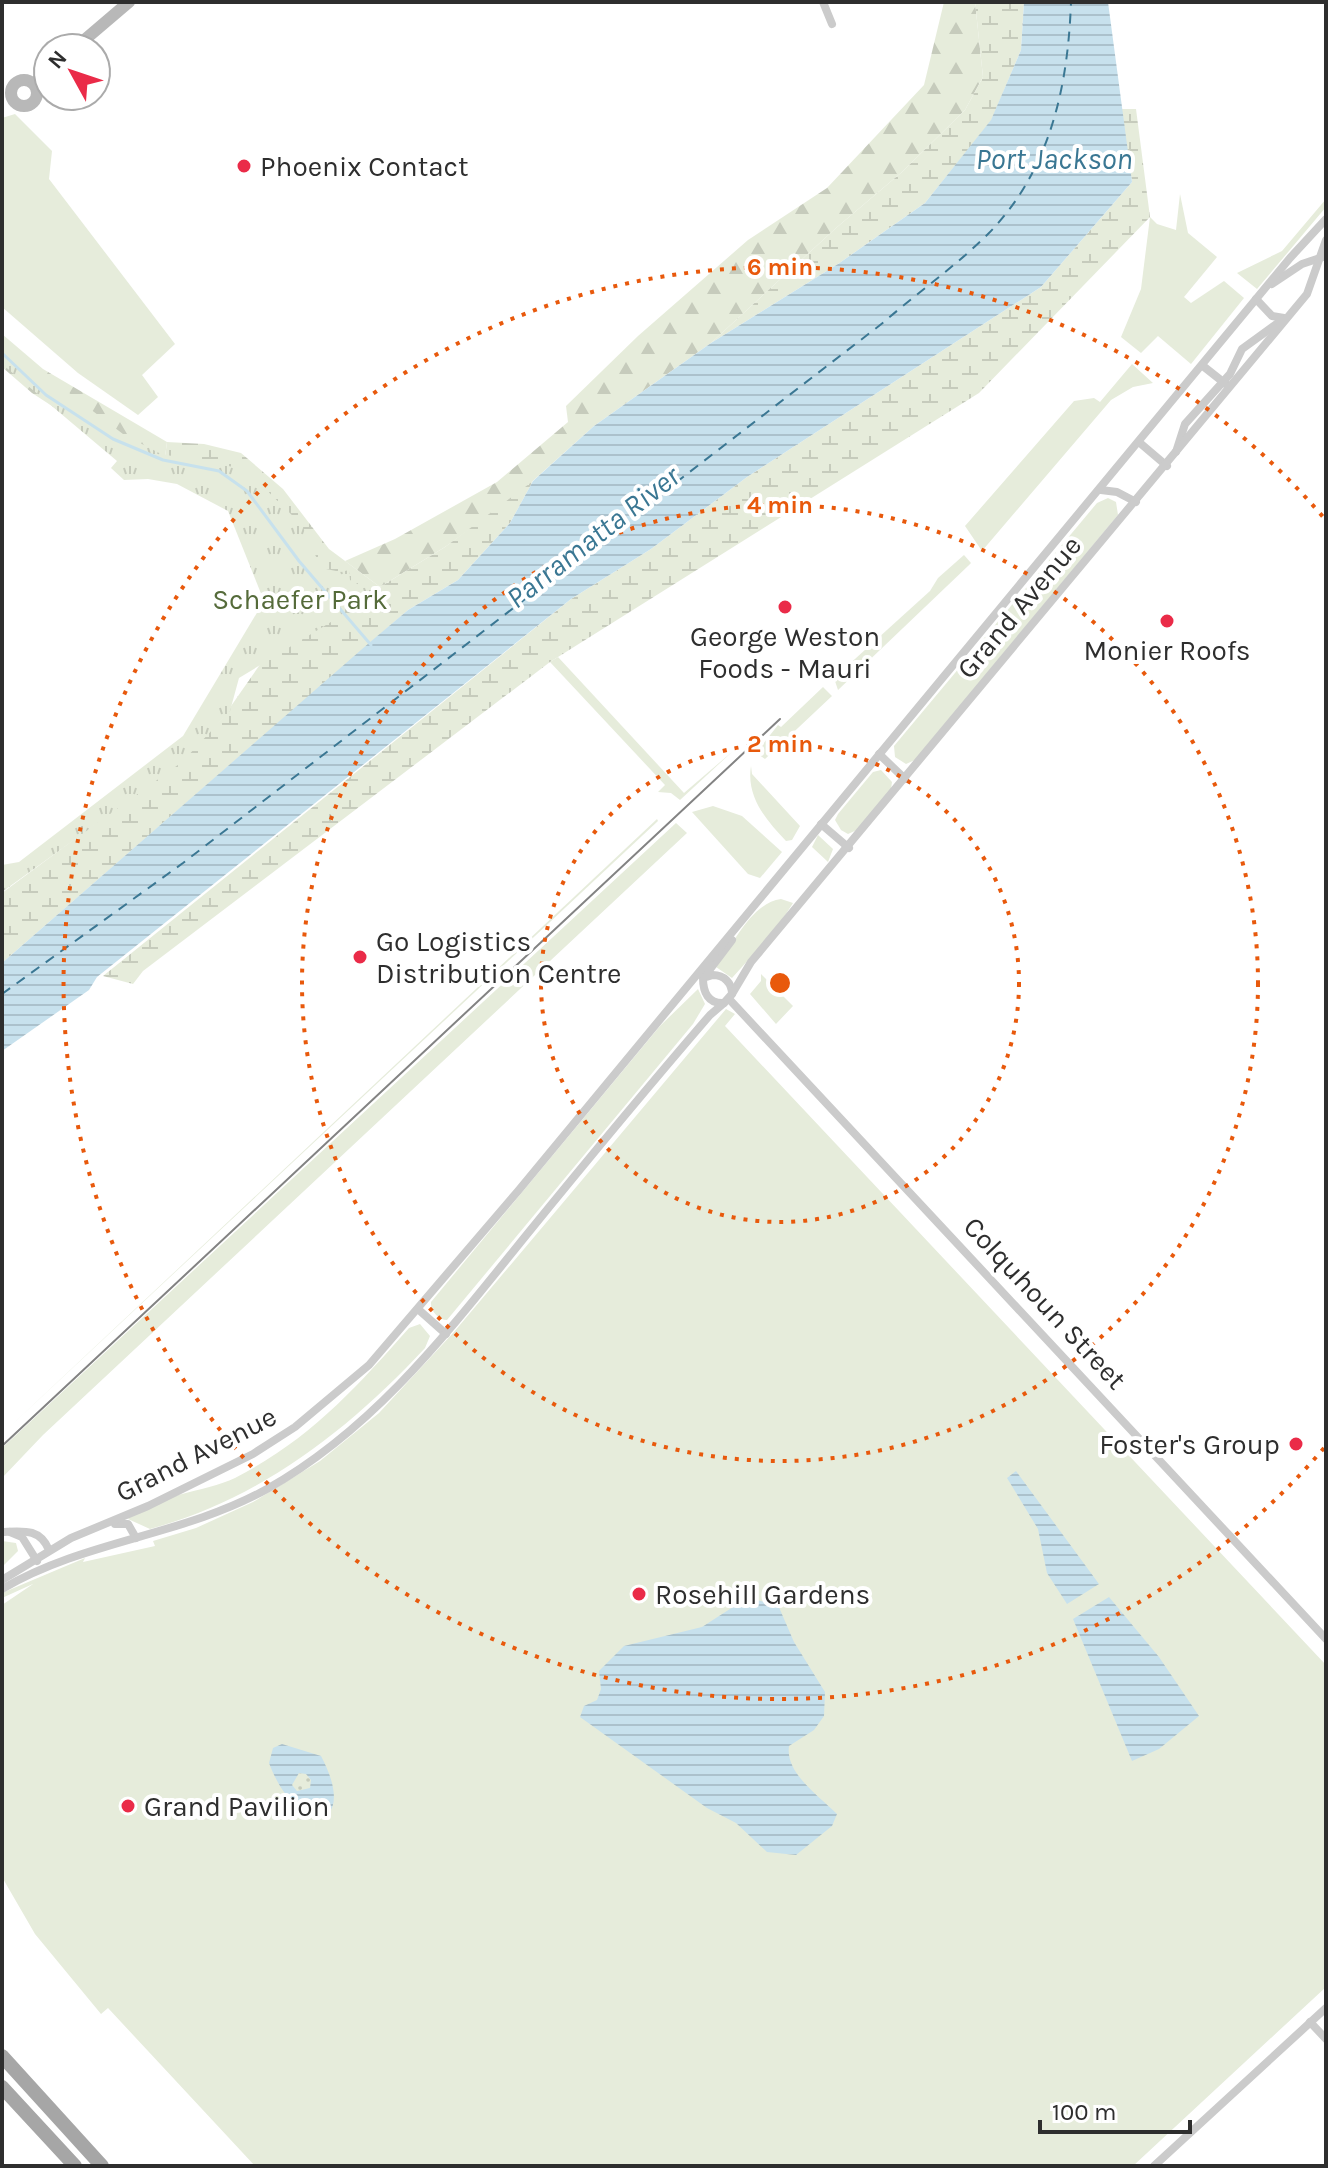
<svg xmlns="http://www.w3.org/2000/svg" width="1328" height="2168" viewBox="0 0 1328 2168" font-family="Karla,sans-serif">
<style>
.grass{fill:#e6ecdb}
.forest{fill:url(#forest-firs)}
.wetland{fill:url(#wetland-marsh)}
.park{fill:url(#park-tufts)}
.garden{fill:url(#garden-dots)}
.water{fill:url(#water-rules);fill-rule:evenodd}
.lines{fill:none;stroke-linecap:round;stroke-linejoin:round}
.stream{stroke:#c7e1ed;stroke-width:3}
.ferry{stroke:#3a7793;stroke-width:2;stroke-dasharray:10 8;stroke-linecap:butt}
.street{stroke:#cbcbcb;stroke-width:8}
.secondary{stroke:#b8b8b8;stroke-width:12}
.primary{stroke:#a6a6a6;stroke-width:14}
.tram{stroke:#838383;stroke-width:2}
.ring{fill:none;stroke:#e8590c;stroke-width:4;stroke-dasharray:4 8}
.poi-dot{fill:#ea2b48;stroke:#fff;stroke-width:3}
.labels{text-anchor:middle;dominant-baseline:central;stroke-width:8;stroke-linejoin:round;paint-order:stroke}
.poi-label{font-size:28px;fill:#2e2e2e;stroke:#fff;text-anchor:start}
.park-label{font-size:28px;fill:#556b3a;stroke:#fff}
.street-label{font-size:28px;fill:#2e2e2e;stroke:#fff}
.water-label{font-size:30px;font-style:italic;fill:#3a7793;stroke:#fff}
.centre{fill:#e8590c;stroke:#fff;stroke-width:4}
.ring-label{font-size:24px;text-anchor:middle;font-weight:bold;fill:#e8590c;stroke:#fff;stroke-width:8;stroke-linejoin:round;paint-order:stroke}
</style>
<defs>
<pattern id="forest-firs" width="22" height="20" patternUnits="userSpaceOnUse" patternTransform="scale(2)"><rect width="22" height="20" fill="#e6ecdb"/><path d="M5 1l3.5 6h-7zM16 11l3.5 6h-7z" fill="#c6cbbc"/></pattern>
<pattern id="wetland-marsh" width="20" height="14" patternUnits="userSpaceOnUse" patternTransform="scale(2)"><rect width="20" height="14" fill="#e6ecdb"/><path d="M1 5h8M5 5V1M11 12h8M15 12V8" fill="none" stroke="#c6cbbc"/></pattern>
<pattern id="park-tufts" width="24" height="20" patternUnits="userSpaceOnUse" patternTransform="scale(2)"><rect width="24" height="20" fill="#e6ecdb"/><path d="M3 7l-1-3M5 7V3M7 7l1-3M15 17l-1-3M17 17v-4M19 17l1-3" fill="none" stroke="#c6cbbc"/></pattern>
<pattern id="garden-dots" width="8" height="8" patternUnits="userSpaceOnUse" patternTransform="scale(2)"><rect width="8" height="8" fill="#e6ecdb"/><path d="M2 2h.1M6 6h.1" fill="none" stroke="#c6cbbc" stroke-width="1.8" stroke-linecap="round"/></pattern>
<pattern id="water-rules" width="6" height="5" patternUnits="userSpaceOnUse" patternTransform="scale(2)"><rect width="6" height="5" fill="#c7e1ed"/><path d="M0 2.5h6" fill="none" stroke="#abc1cc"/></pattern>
</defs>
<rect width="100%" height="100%" fill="#fff"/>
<g class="grass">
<path d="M15 114 52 151 49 179 175 344 142 375 158 397 138 415 78 373 2 307V118Z"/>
<path d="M1180 194 1188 233 1217 257 1184 297 1191 303 1224 281 1244 298 1191 364 1158 336 1141 353 1121 337 1141 289 1150 217 1157 224 1176 230Z"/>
<path d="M1326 199V207L1257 289 1237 273 1282 251Z"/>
<path d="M1132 364 1153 383 1133 387 1111 400 982 551 965 526 1074 401 1094 398 1100 402Z"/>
<path d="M1108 498 1116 502 1118 515 915 760 906 764 895 757 894 746 1097 503Z"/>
<path d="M964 555 971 563 968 566 838 690 834 678 930 591 938 578Z"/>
<path d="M558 657 684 793 733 751 680 800 671 793 658 792 665 785 550 662Z"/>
<path d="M823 687 832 696 765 759 756 753 778 725 781 727Z"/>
<path d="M751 766 752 774 800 826 792 840 786 841C766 820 746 797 751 766Z"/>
<path d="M881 770 892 782 891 789 857 830 848 834 841 830 835 820 838 814 873 772Z"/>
<path d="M713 806 742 816 782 852 760 878 748 874 692 812Z"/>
<path d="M657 819 658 821 2 1434Z"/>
<path d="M676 823 687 833 43 1435 2 1478V1448Z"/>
<path d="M818 835 833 849 828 862 812 847Z"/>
<path d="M781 899 793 903 777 928 732 978 716 967C733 945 751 903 781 899Z"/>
<path d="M761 974 793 1006 776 1024 750 994 761 981Z"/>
<path d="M698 989 705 1004 693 1024 447 1320C439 1320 430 1311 431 1302L660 1026Z"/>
<path d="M726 1009 735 1014 725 1026 1326 1665V1987L1133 2166H255L108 2008 101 2014 35 1934 2 1877V1605L36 1582 77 1564 2 1598V1593L85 1558 83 1562 155 1546 153 1541 196 1528 253 1502 320 1461 379 1413 454 1332Z"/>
<path d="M420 1324 430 1336 425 1348C350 1429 259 1500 150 1529L128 1519C151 1495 206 1492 235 1478 309 1440 355 1389 409 1328Z"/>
<path d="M2 1541 16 1543 18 1551 2 1567Z"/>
</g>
<g class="forest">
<path d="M944 2H975L983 77 965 110 902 172 836 228 711 343 594 426 516 496 445 547 380 587 345 561 395 539 497 482 568 422 566 406 638 336 748 240 827 188 924 85Z"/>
<path d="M2 334 43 369 167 442 164 464 138 462 32 393 2 367Z"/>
</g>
<g class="wetland">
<path d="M975 2H1024L1021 50 991 121 925 203 838 264 711 343 836 228 902 172 965 110 983 77Z"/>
<path d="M1121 109H1136L1150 217 979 393 550 662 143 971 133 984 103 976 571 599 651 549 747 477 1041 287 1132 182Z"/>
<path d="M167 442 204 444 241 453 283 489 329 549 380 587 445 547 533 481 510 523 458 580 408 610 2 963V893L184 758 222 719 261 663 275 615 240 514 164 464Z"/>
</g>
<path class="park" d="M2 342 123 434 161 454 245 469 302 525 321 568 341 572 349 570 350 580 377 594 239 678 230 711 182 762 2 892V865L19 862 183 736 264 601 228 511 177 484 148 479 124 480 111 468 117 461 2 364Z"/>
<circle class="garden" cx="302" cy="1783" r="10"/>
<g class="water">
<path d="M1024 2H1108L1132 182 1041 287 747 477 651 549 571 599 97 977 89 990 2 1051V963L369 643 408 610 458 580 510 523 533 481 594 426 711 343 838 264 925 203 991 120 1021 50Z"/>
<path d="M1016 1471 1099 1584 1067 1604 1047 1573 1038 1529 1007 1478Z"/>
<path d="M1109 1597 1159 1657 1199 1716 1159 1749 1132 1761 1073 1619Z"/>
<path d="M747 1598 778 1605 794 1642 825 1692 824 1716 814 1730 789 1746C785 1773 819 1796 837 1814L832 1826 796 1855 767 1852 736 1823 707 1808 580 1717 584 1706 597 1700 601 1689 599 1671 624 1646 702 1627Z"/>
<path d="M282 1744 321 1756C361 1831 298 1840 269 1763L273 1748ZM299 1773 306 1774 311 1780 310 1788 297 1791 292 1785Z"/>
</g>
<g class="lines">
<path class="stream" d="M2 353 46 395 113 439 163 460 219 471 247 491 299 561 371 645"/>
<path class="ferry" d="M2 994 183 863 884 322C918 292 956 266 988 234 1050 171 1068 87 1071 2"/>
<g class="street">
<path d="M823 2 832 24"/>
<path d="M1272 284 1302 264 1323 257"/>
<path d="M1256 299 1272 316 1284 318"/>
<path d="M1203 366 1227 385"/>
<path d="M1140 443 1167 466"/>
<path d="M1176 452 1185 424 1230 374 1242 349 1282 320"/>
<path d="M1101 490 1117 492 1136 502"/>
<path d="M879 754 905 779"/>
<path d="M821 824 849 848"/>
<path d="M713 975C724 975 732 983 732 994L724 1003C708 1004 703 992 703 978Z"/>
<path d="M704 977 732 940"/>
<path d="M732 994 751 962 1307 294 1326 240"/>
<path d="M729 999 1326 1639"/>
<path d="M419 1310 446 1334"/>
<path d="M115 1524H128L136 1538"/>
<path d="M2 1532C23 1531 40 1528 49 1550"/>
<path d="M10 1532 22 1537 37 1561"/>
<path d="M2 1580 71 1538 148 1506 253 1454 295 1427 369 1365 518 1191 1290 258 1326 219"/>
<path d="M2 1589C85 1540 183 1536 267 1489 374 1429 448 1332 524 1238 585 1163 647 1088 710 1015L724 1003"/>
<path d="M1310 2022 1326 2039"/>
<path d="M1154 2166 1326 2008"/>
</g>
<g class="secondary">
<path d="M75 48 129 2"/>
<circle cx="24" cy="93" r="13"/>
<path d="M34 84 48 70"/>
</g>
<g class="primary">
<path d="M2 2056 102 2166"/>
<path d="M2 2087 75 2166"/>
</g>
<path class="tram" d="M2 1446 780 719"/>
</g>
<g class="ring">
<circle cx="780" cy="983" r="239"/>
<circle cx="780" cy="983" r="478"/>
<path d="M1324 1448A716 716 0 1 1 1324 518"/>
</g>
<g class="poi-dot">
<circle cx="244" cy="166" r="8"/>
<circle cx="785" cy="607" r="8"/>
<circle cx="1167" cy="621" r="8"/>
<circle cx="360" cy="957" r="8"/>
<circle cx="1296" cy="1444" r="8"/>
<circle cx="639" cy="1594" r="8"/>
<circle cx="128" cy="1806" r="8"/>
</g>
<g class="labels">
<g class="poi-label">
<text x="260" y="166">Phoenix Contact</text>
<text x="785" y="636" text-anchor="middle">George Weston<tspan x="785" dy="32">Foods - Mauri</tspan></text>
<text x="1167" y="650" text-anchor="middle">Monier Roofs</text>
<text x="376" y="941">Go Logistics<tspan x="376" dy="32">Distribution Centre</tspan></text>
<text x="1280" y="1444" text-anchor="end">Foster's Group</text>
<text x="655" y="1594">Rosehill Gardens</text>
<text x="144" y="1806">Grand Pavilion</text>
</g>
<g class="park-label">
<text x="300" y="599">Schaefer Park</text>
</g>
<g class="street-label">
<text transform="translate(1019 607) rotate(-50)">Grand Avenue</text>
<text transform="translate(1045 1303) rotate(47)">Colquhoun Street</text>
<text transform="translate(196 1454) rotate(-27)">Grand Avenue</text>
</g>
<g class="water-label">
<text x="1054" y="159">Port Jackson</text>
<text transform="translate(593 537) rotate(-38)">Parramatta River</text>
</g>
</g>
<circle cx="780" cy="983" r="12" class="centre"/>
<g class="ring-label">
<text x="780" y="275">6 min</text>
<text x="780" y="513">4 min</text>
<text x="780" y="752">2 min</text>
</g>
<rect width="1328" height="2168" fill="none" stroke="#2e2e2e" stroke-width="8"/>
<g transform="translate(72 72) rotate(310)"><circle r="38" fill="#ffffff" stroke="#ababab" stroke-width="2"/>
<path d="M0-6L14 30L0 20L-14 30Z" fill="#ea2b48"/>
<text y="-12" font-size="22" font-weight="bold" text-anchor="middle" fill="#2e2e2e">N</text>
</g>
<path d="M1040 2120v12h150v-12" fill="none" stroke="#2e2e2e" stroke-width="4"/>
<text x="1052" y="2120" font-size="24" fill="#2e2e2e" stroke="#ffffff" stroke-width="6" paint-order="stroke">100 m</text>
</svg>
